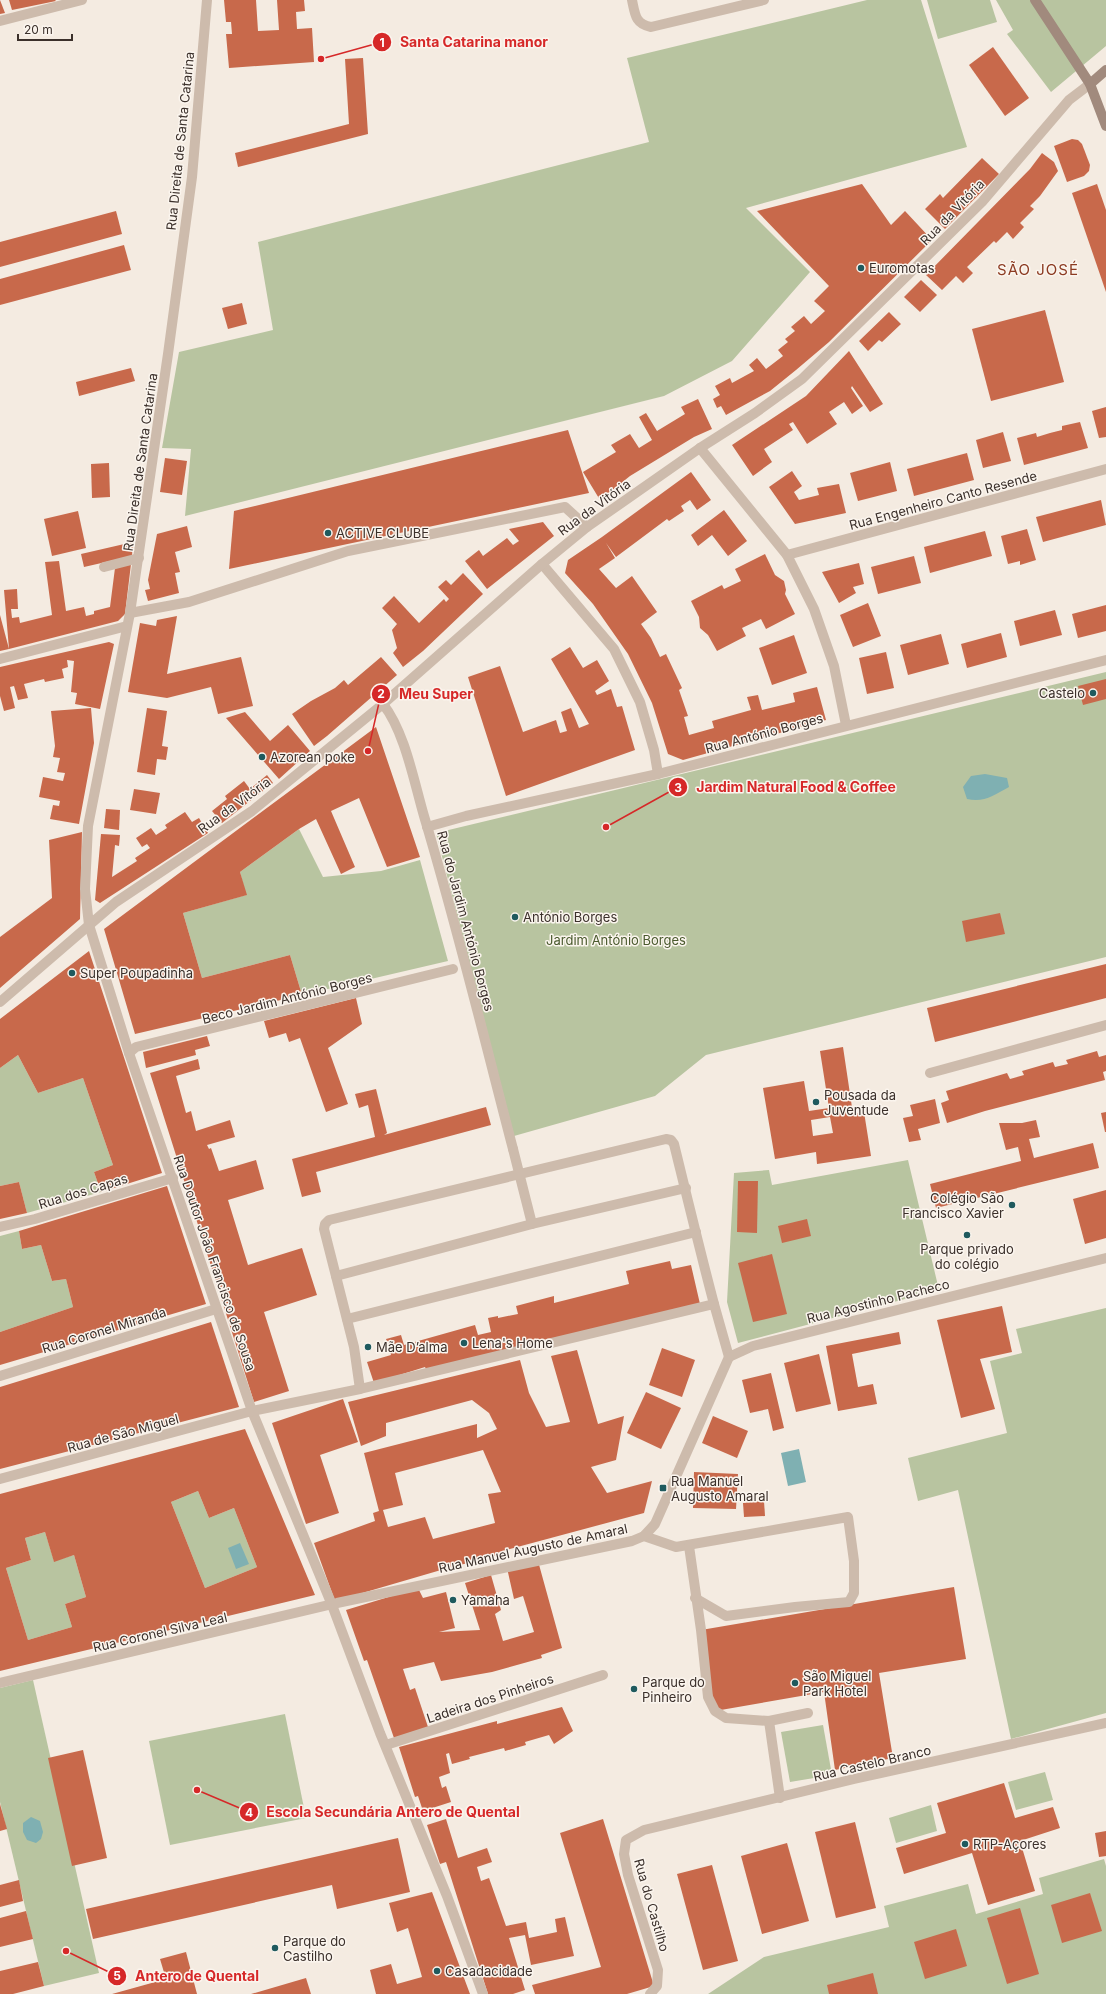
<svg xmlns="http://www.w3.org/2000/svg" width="1106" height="1994" viewBox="0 0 1106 1994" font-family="Inter,sans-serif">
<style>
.green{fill:#b8c4a0}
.water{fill:#7fb0b2}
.building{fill:#c8694b;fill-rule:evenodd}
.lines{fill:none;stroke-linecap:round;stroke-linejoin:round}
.lane{stroke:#cdbbac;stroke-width:10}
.street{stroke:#cdbbac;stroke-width:10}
.secondary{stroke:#a18a7d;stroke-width:10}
.poi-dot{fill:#1f5a5e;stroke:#fbf5ee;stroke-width:1.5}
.labels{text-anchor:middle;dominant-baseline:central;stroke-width:3;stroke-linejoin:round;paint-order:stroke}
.street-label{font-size:13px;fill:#3b302b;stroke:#fbf5ee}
.poi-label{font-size:13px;fill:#3b302b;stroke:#fbf5ee;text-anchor:start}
.park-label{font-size:13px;fill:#4a5a2e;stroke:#fbf5ee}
.quarter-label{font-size:15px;letter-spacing:1px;fill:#8c3b22;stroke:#fbf5ee}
.leader{fill:none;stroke:#d62828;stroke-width:1.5}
.callout-dot{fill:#d62828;stroke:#fbf5ee;stroke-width:1.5}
.mark-label{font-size:12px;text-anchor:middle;font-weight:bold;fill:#fff}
.callout-label{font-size:14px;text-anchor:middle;font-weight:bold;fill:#d62828;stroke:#fbf5ee;stroke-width:3;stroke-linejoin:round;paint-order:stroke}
</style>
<rect width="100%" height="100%" fill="#f4ebe1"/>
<g class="green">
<path d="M867 0H921L967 147 746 208 810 272 732 361 664 396 185 516 191 449 162 448 179 352 273 330 258 242 649 142 627 58Z"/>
<path d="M927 0H990L997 22 938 39Z"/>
<path d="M996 0H1106V46L1051 92 1007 34 1013 30Z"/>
<path d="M1106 672V957L706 1055 655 1096 514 1136 436 833Z"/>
<path d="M299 829 323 877 381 871 420 860 448 961 302 995 290 955 202 978 183 913 246 895 240 872Z"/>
<path d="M18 1055 38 1093 83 1078 113 1165 94 1172 101 1192 27 1213 19 1182 0 1186V1068Z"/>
<path d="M908 1160 939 1290 738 1343 727 1302 734 1173 769 1170 772 1185Z"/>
<path d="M19 1231 22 1249 41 1245 52 1281 66 1279 73 1307 0 1332V1236Z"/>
<path d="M1106 1308V1713L1011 1739 958 1490 918 1501 908 1458 1007 1433 990 1361 1022 1353 1016 1329Z"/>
<path d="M198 1491 209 1518 234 1508 257 1567 205 1588 171 1502Z"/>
<path d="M45 1532 54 1561 74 1555 86 1597 65 1604 72 1627 28 1640 6 1568 31 1560 25 1538Z"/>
<path d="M33 1680 99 1973 44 1986 0 1802V1688Z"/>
<path d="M285 1714 306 1818 170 1845 149 1741Z"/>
<path d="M823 1725 832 1775 790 1782 781 1732Z"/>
<path d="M1045 1772 1053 1800 1016 1810 1008 1782Z"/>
<path d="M931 1805 937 1831 896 1843 889 1818Z"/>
<path d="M1104 1859 1106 1866V1994H708L764 1957 889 1927 884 1906 968 1884 976 1914 1043 1894 1039 1878Z"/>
</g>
<g class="water">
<path d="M985 774 1007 778 1009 787C994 795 984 803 967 799L963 787 971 776Z"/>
<path d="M799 1449 806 1482 788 1486 781 1453Z"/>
<path d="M240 1543 249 1564 236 1569 228 1548Z"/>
<path d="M31 1817 40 1821 43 1832 41 1839 36 1843 27 1840 23 1832V1823Z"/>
</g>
<g class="building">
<path d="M0 0 5 13 0 14Z"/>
<path d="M9 0H55L56 1 12 10Z"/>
<path d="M224 0H256L258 31 279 30 277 0H304L305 11 296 12 297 29 312 28 314 62 229 68 226 34H232L231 22H226Z"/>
<path d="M993 47 1029 98 1005 116 969 65Z"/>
<path d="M363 58 368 134 238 167 235 153 349 124 345 59Z"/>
<path d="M1072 139 1078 140 1082 144 1090 165 1089 171 1084 176 1067 182 1054 146Z"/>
<path d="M1042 153 1054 162 1058 171 1040 196 1030 206 1034 209 1020 223 1024 227 1013 239 1007 232 996 243 994 241 967 267 973 273 963 283 956 276 942 290 926 275 1030 169Z"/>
<path d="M982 158 999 174 945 229 925 209 940 194 943 198Z"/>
<path d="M862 184 891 225 905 211 932 240 829 342 796 370 770 391 726 415 721 406 717 408 713 399 720 395 715 386 730 378 732 383 754 371 749 365 757 358 766 369 783 356 778 350 788 342 785 339 795 331 791 327 804 316 811 324 825 311 814 301 829 286 757 211Z"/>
<path d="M1097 184 1106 210V292L1072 193Z"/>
<path d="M116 211 122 234 0 267V242Z"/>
<path d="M124 245 131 270 0 305V279Z"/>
<path d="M921 280 937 295 920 312 904 297Z"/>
<path d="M242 303 247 324 228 329 222 308Z"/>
<path d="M1045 310 1064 382 991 401 972 329Z"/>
<path d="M889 312 901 324 882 342 879 340 868 351 859 341Z"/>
<path d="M849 351 883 404 870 412 852 386 851 388 863 406 852 414 844 402 829 412 837 424 807 444 793 422 789 424 793 430 764 449 772 462 753 476 732 445 806 396Z"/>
<path d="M131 368 135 381 79 396 76 382Z"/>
<path d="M698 399 712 429 694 437 630 476 600 500 583 472 616 452 611 445 630 434 639 448 652 440 639 417 646 413 657 431 685 414 681 407Z"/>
<path d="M1106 407V437L1099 438 1092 411Z"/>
<path d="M1080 422 1088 448 1024 465 1017 438 1036 433 1037 437 1050 433 1062 430V426Z"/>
<path d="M568 430 589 493 229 569 234 511Z"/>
<path d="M1003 432 1011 461 983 468 976 440Z"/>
<path d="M967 453 974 480 914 496 907 469Z"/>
<path d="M165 458 187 461 182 495 160 492Z"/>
<path d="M890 462 897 491 858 501 850 473Z"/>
<path d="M109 463 110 497 92 498 91 464Z"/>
<path d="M792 471 802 486 794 492 799 500 819 495 817 488 839 484 846 513 795 524 769 487Z"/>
<path d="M691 472 711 500 697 510 690 500 681 506 684 511 669 521 667 519 616 557 606 543 615 558 599 569 616 588 632 576 657 612 641 624 651 638 660 657 666 654 682 688 679 690 688 716 684 717 689 735 714 728 712 721 751 710 747 697 758 695 762 710 795 702 793 693 817 687 826 720 683 760 668 754 652 703 628 654 593 604 565 573 568 560 602 537Z"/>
<path d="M1101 500 1106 525 1043 542 1036 517Z"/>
<path d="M724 510 747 541 728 556 712 535 698 546 691 535Z"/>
<path d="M78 511 86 548 52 556 44 519Z"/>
<path d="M543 522 554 536 487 589 465 561 479 550 483 556 507 538 513 545 519 541 509 529Z"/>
<path d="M187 526 192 547 175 552 180 572 175 573 179 593 148 601 145 590 150 589 148 580 157 534Z"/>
<path d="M1027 529 1036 560 1020 565V561L1008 564 1001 536Z"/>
<path d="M985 531 992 556 930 573 924 547Z"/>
<path d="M133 542 132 556 84 567 81 554Z"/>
<path d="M765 554 775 575 784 581 786 590 785 594 795 614 766 629 761 619 742 628 746 636 717 651 708 635 700 628 699 617 691 601 722 585 724 589 741 581 735 569Z"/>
<path d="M914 556 921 583 878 594 871 567Z"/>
<path d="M59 561 66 611 84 607 86 616 94 614V611L110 607 115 568 131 564 125 614 118 621 9 649 4 590 17 589 18 609H11L12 618 19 617 20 623 52 615 45 562Z"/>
<path d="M859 563 864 584 853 587 856 593 839 603 822 572Z"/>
<path d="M463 573 483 594 423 651 403 667 393 653 397 648 392 630 397 624 382 608 394 596 419 623 444 599 446 602 449 599 438 587 446 580 451 585Z"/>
<path d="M868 603 881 636 853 647 840 615Z"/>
<path d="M1106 605V631L1078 638 1072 614Z"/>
<path d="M1055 610 1062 635 1020 646 1014 621Z"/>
<path d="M0 615 9 649 0 651Z"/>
<path d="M177 616 167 674 241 657 253 706 218 714 211 687 167 698 128 692 140 623 156 626 157 620Z"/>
<path d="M1001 633 1007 657 967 668 961 644Z"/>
<path d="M941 634 949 664 908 675 900 645Z"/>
<path d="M794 635 807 673 772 685 759 648Z"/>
<path d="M109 642 114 644 100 709 75 704 77 693 71 692 74 661 67 660 68 667 62 669 64 678 45 682 44 679 24 684 28 698 18 700 14 686 10 687 15 708 4 711 0 696V667Z"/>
<path d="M570 647 583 668 597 660 609 681 595 691 597 695 611 689 617 707 622 706 635 750 506 796 468 677 500 666 523 732 556 720 560 733 567 731 561 712 571 708 579 728 589 724 551 659Z"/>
<path d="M886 652 894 688 867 694 859 658Z"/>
<path d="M381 657 397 675 327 736 314 746 292 714 311 701 335 688 344 680 348 685Z"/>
<path d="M1106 679V699L1083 705 1078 686Z"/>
<path d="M91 708 94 743 79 824 50 819 53 805 59 806 60 801 39 797 43 777 63 781 65 773 57 772 60 758 53 757 55 746 51 711Z"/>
<path d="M147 708 167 711 162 746 168 747 166 760 157 759 155 775 137 772Z"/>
<path d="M245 712 270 741 288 725 310 751 279 779 226 718Z"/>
<path d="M376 727 420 857 387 867 359 798 331 811 355 867 341 874 316 819 299 829 240 872 247 895 183 913 202 978 290 955 302 995 135 1034 104 929Z"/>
<path d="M267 775 273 783 222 823 212 811 227 799 225 796 244 781 250 789Z"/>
<path d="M134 789 160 793 156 814 130 810Z"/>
<path d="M106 809 120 810 119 830 104 828Z"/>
<path d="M185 812 192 822 199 818 208 833 100 903 95 900 101 834 120 835 119 846 115 845 112 877 137 861 135 858 150 848 147 844 142 847 136 838 151 828 156 835 167 828 165 825Z"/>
<path d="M82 832 80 919 0 988V937L52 898 49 840Z"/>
<path d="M1000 913 1005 934 966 942 962 921Z"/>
<path d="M89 951 162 1173 101 1192 94 1172 113 1165 83 1078 38 1093 18 1055 0 1068V1019Z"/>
<path d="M1106 964V998L935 1042 927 1008Z"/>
<path d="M356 998 362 1024 328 1048 348 1104 326 1112 300 1038 289 1042 286 1033 269 1038 264 1021Z"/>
<path d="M207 1036 210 1046 195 1050 196 1055 146 1068 143 1052Z"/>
<path d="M843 1047 853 1114 864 1112 871 1156 817 1164 816 1152 775 1159 763 1088 804 1081 809 1111 829 1108 820 1051ZM830 1117 833 1133 813 1136 811 1120Z"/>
<path d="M1097 1051 1099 1057 1106 1055V1071L1103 1072 1105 1080 985 1111 947 1123 941 1103 949 1100 946 1091 1007 1073 1010 1079 1024 1075 1022 1071 1053 1062 1055 1067 1068 1064 1066 1060Z"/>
<path d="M198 1059 200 1069 176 1076 186 1113 191 1111 196 1131 230 1120 235 1137 207 1145 209 1149 211 1148 219 1171 256 1160 264 1189 228 1200 248 1265 302 1248 317 1295 264 1312 289 1391 254 1402 150 1073Z"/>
<path d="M376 1089 387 1133 384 1135 486 1107 491 1125 316 1172 321 1192 302 1197 292 1159 375 1137 368 1105 359 1108 355 1094Z"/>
<path d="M935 1099 940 1123 918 1129 921 1140 909 1142 903 1118 913 1116 910 1105Z"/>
<path d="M1106 1112V1132H1105L1101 1113Z"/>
<path d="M1036 1120 1040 1137 1029 1139 1034 1158 1093 1143 1099 1168 936 1208 930 1184 1021 1161 1018 1147 1006 1150 999 1123H1022Z"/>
<path d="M738 1181H758L757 1233 737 1232Z"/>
<path d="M19 1182 27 1213 0 1219V1186Z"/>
<path d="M167 1186 206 1304 0 1365V1332L73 1307 66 1279 52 1281 41 1245 22 1249 19 1231Z"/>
<path d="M1106 1190V1238L1085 1244 1073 1199Z"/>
<path d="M807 1219 811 1236 782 1243 778 1226Z"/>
<path d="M772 1254 787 1314 753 1322 738 1263Z"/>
<path d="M670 1261 672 1269 691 1265 700 1304 426 1369 425 1367 374 1383 367 1362 391 1355 386 1339 401 1335 404 1345 475 1325 478 1335 491 1332 488 1318 498 1316V1318L518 1314 516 1306 554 1296V1303L629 1284 626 1271Z"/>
<path d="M1002 1306 1012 1352 980 1359 995 1409 961 1418 937 1320Z"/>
<path d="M211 1322 239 1407 0 1469V1387Z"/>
<path d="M899 1332 901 1344 852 1354 858 1387 873 1384 877 1404 838 1411 826 1346Z"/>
<path d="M662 1348 695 1360 682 1397 649 1385Z"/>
<path d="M577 1350 598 1424 624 1416 616 1460 591 1467 607 1493 652 1481 644 1513 502 1551 506 1553 441 1570 335 1601 314 1543 375 1521 373 1513 379 1511 364 1453 477 1424V1438L497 1429 489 1413 472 1400 386 1423V1436L361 1446 348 1402 520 1360 529 1393 546 1427 570 1422 551 1356ZM483 1450 501 1492 488 1494 495 1523 433 1539 425 1517 388 1527 383 1510 403 1505 395 1473Z"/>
<path d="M819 1354 831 1404 796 1412 784 1363Z"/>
<path d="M771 1373 784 1428 773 1431 768 1409 750 1413 742 1380Z"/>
<path d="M646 1392 681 1408 661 1449 627 1433Z"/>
<path d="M343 1399 358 1442 320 1455 339 1513 306 1524 272 1423Z"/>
<path d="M713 1416 748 1431 737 1458 702 1443Z"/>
<path d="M245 1429 315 1595 0 1671V1494ZM198 1491 209 1518 234 1508 257 1567 205 1588 171 1502ZM45 1532 54 1562 74 1555 86 1597 65 1604 72 1627 28 1640 6 1568 31 1560 25 1538Z"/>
<path d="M694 1472 738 1474 736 1509 693 1508Z"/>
<path d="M764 1501 765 1516 744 1517 743 1503Z"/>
<path d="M538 1561 562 1648 541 1655 542 1658 492 1672 441 1681 434 1662 403 1669 410 1690 415 1688 428 1727 394 1738 367 1660 364 1661 346 1610 418 1588 423 1598 446 1592 455 1628 439 1632 480 1630 465 1583 491 1575 501 1610 495 1614 503 1641 534 1632 523 1596 514 1599 507 1568Z"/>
<path d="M954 1587 966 1659 879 1673 893 1758 835 1770 824 1692 715 1711 701 1630Z"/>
<path d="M562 1707 573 1731 554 1744 549 1735 525 1742 526 1745 505 1751 504 1748 469 1757 470 1759 452 1764 449 1753 446 1754 450 1773 439 1777 442 1788 446 1786 451 1802 423 1811 418 1796 415 1797 399 1747 497 1721V1724Z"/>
<path d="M83 1750 107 1858 72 1866 48 1758Z"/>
<path d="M1004 1783 1015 1818 1053 1807 1060 1828 1020 1841 1035 1891 988 1905 972 1853 904 1874 896 1848 946 1833 937 1803Z"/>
<path d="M0 1804 7 1829 0 1831Z"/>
<path d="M446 1819 458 1858 487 1848 492 1862 477 1867 481 1881 489 1878 506 1926 526 1922 529 1938 557 1932 555 1919 565 1917 574 1956 531 1965 525 1935 509 1938 525 1990 513 1994H488L446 1862 440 1864 427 1825Z"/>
<path d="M603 1819 654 1986 627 1994H535L532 1985 601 1967 560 1833Z"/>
<path d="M855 1822 876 1908 836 1918 815 1832Z"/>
<path d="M1106 1831V1856L1099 1857 1095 1833Z"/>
<path d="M398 1838 410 1892 337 1909 332 1885 93 1939 86 1909Z"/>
<path d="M787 1843 809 1921 762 1934 741 1856Z"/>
<path d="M712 1865 738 1961 703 1970 677 1874Z"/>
<path d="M19 1880 23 1901 0 1907V1885Z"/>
<path d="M432 1892 470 1994H376L370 1970 391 1964 397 1984 422 1977 408 1928 397 1932 389 1903Z"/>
<path d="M1090 1893 1102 1931 1062 1943 1051 1905Z"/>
<path d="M1020 1908 1039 1974 1007 1984 987 1918Z"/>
<path d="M26 1911 33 1939 0 1947V1918Z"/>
<path d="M956 1929 967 1966 925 1979 914 1942Z"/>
<path d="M186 1952 197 1994H112L166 1979 160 1959Z"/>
<path d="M38 1962 44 1986 13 1994H0V1971Z"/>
<path d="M873 1973 878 1994H829L827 1985Z"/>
<path d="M306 1978 311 1994H251Z"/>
</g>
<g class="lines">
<g class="lane">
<path d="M104 567 139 558"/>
<path d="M130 613 189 602 348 551 565 507 587 527"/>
<path d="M513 1149 532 1224"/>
<path d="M336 1276 532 1224 686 1188"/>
<path d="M347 1319 696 1232"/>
<path d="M360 1389 354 1347 324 1229 325 1224 329 1220 666 1139 671 1140 674 1144C687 1197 700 1251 714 1304"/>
<path d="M644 1536 676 1547 848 1517 854 1561V1593L849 1602 795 1607 726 1616 695 1598"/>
<path d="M689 1546 701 1630 708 1697 715 1711 726 1718 769 1721 808 1713"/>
<path d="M769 1721 780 1798"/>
</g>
<g class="street">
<path d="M207 0 192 177 168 354 130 613 88 826 85 889 89 925 129 1053 252 1411 332 1605 380 1733 447 1896 483 1994"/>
<path d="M632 0C635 14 635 24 651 27L764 0"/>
<path d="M0 21 82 0"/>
<path d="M700 448 787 555 814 609 834 666 846 725"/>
<path d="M787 555 1106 469"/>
<path d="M542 564 614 649 640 702 654 750 658 774"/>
<path d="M0 659 127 626"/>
<path d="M383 704C405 732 414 782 424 816 457 926 484 1038 513 1149"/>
<path d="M427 827 466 816 658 774 1106 660"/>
<path d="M0 1002 116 902 252 811 383 704 542 564 587 527 700 448 755 413 802 379 982 202 1069 100 1090 84"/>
<path d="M129 1053 136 1047 453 969"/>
<path d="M930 1073 1106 1025"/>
<path d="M0 1227 35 1219 173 1178"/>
<path d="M729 1357 753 1346 1106 1258"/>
<path d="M0 1376 216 1309"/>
<path d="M0 1479 252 1411 360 1389 714 1304 729 1357"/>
<path d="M0 1683 337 1603 632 1541 644 1536 655 1524 729 1357"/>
<path d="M386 1745 603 1675"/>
<path d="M650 1994 657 1986 658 1970 628 1875 624 1854 626 1840 644 1830 854 1779 1106 1723"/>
</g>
<g class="secondary">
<path d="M1035 0 1090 84 1106 126"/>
<path d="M1090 84 1106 70"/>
</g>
</g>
<g class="poi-dot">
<circle cx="861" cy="268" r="4"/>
<circle cx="328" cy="533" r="4"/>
<circle cx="1093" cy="693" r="4"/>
<circle cx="262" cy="757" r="4"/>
<circle cx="515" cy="917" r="4"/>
<circle cx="72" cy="973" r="4"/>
<circle cx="816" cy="1102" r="4"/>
<circle cx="1012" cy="1205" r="4"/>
<circle cx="967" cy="1235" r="4"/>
<circle cx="464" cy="1343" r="4"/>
<circle cx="368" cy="1347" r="4"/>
<rect x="659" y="1484" width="8" height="8" rx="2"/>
<circle cx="453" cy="1600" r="4"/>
<circle cx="795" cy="1683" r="4"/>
<circle cx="634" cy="1689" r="4"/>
<circle cx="965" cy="1844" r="4"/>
<circle cx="275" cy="1948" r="4"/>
<circle cx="437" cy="1971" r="4"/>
</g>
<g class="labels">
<g class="street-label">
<text transform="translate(180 141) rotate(-84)">Rua Direita de Santa Catarina</text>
<text transform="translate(952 212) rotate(-46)">Rua da Vitória</text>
<text transform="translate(140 462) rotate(-82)">Rua Direita de Santa Catarina</text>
<text transform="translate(943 500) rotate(-15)">Rua Engenheiro Canto Resende</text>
<text transform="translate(594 507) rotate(-36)">Rua da Vitória</text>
<text transform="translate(764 733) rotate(-15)">Rua António Borges</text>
<text transform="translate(234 805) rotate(-36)">Rua da Vitória</text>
<text transform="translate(466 921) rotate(75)">Rua do Jardim António Borges</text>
<text transform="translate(287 998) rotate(-14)">Beco Jardim António Borges</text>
<text transform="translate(83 1191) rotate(-17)">Rua dos Capas</text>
<text transform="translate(215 1263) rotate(71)">Rua Doutor João Francisco de Sousa</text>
<text transform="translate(878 1301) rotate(-14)">Rua Agostinho Pacheco</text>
<text transform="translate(104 1330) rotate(-17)">Rua Coronel Miranda</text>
<text transform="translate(123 1433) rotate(-15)">Rua de São Miguel</text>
<text transform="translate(533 1548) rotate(-12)">Rua Manuel Augusto de Amaral</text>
<text transform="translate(160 1632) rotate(-13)">Rua Coronel Silva Leal</text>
<text transform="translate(490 1698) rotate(-18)">Ladeira dos Pinheiros</text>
<text transform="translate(872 1763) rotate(-13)">Rua Castelo Branco</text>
<text transform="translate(652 1905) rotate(74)">Rua do Castilho</text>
</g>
<g class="poi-label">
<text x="869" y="268">Euromotas</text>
<text x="336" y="533">ACTIVE CLUBE</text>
<text x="1085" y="693" text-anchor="end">Castelo</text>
<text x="270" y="757">Azorean poke</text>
<text x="523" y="917">António Borges</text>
<text x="80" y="973">Super Poupadinha</text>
<text x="824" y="1095">Pousada da<tspan x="824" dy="15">Juventude</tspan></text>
<text x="1004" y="1198" text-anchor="end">Colégio São<tspan x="1004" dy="15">Francisco Xavier</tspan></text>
<text x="967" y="1249" text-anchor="middle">Parque privado<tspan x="967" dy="15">do colégio</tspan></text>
<text x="472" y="1343">Lena's Home</text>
<text x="376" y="1347">Mãe D’alma</text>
<text x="671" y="1481">Rua Manuel<tspan x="671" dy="15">Augusto Amaral</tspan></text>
<text x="461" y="1600">Yamaha</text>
<text x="803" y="1676">São Miguel<tspan x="803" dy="15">Park Hotel</tspan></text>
<text x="642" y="1682">Parque do<tspan x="642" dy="15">Pinheiro</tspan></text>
<text x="973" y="1844">RTP-Açores</text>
<text x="283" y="1941">Parque do<tspan x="283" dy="15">Castilho</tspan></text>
<text x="445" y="1971">Casadacidade</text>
</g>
<g class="park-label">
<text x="616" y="940">Jardim António Borges</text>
</g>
<g class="quarter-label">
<text x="1038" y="269">SÃO JOSÉ</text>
</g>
</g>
<path class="leader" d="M321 59L382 42M368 751L381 694M606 827L678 787M197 1790L249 1812M66 1951L117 1976"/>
<g class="callout-dot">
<circle cx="321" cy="59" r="4"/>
<circle cx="368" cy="751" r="4"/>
<circle cx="606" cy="827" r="4"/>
<circle cx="197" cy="1790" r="4"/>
<circle cx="66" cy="1951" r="4"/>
<circle cx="382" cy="42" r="10"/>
<circle cx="381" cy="694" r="10"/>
<circle cx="678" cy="787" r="10"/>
<circle cx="249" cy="1812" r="10"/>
<circle cx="117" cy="1976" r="10"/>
</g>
<g class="mark-label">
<text x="382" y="47">1</text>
<text x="381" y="698">2</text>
<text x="678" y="792">3</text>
<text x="249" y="1817">4</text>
<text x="117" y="1980">5</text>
</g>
<g class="callout-label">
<text x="474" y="47">Santa Catarina manor</text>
<text x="436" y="699">Meu Super</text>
<text x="796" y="792">Jardim Natural Food &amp; Coffee</text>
<text x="393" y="1817">Escola Secundária Antero de Quental</text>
<text x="197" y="1981">Antero de Quental</text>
</g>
<path d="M18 34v6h54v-6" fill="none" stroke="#3b302b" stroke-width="2"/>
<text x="24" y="34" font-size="12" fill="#3b302b" stroke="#fbf5ee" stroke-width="3" paint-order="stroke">20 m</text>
</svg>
